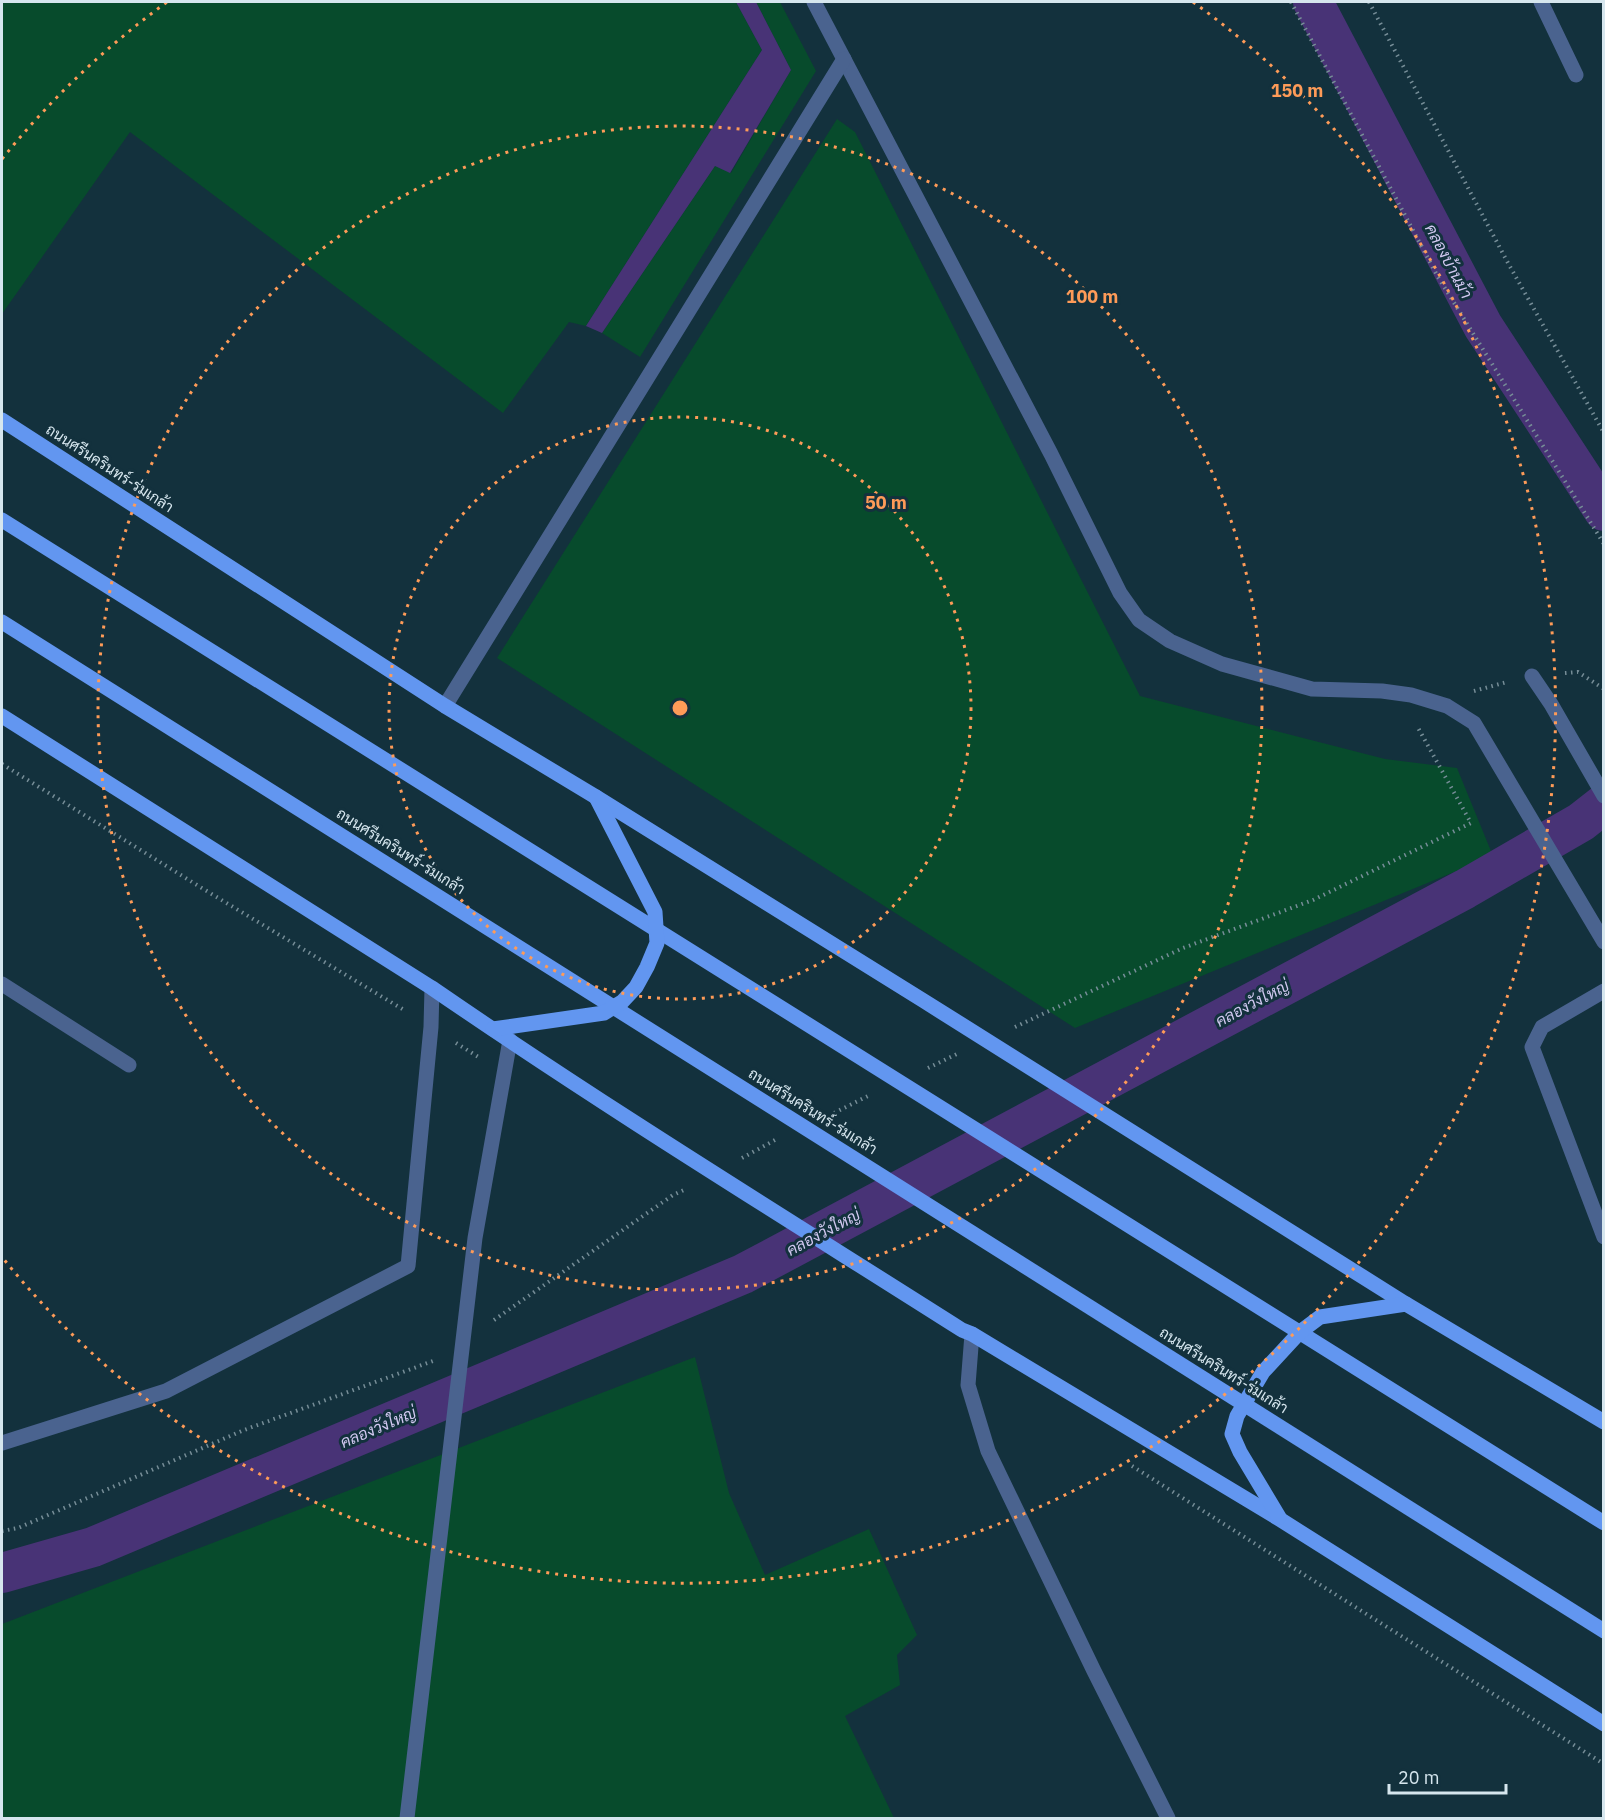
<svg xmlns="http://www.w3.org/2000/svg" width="1605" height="1820" viewBox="0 0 1605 1820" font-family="'IBM Plex Sans',Sarabun,sans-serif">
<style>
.green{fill:#074b2c}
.water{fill:#483376}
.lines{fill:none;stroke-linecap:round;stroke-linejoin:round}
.canal{stroke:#483376;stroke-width:40}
.path{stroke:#768d97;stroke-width:4;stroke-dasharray:1.5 4.5;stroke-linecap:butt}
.service{stroke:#4a638f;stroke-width:15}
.minor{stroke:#4a638f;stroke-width:15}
.primary{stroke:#6296f0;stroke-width:15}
.ring{fill:none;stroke:#fe9b58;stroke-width:3;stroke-dasharray:3 6}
.labels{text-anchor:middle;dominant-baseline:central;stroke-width:6;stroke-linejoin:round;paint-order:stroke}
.street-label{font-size:15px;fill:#d6e6ee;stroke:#13313d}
.water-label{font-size:16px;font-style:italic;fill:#d1c8f0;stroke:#13313d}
.centre{fill:#fe9b58;stroke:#13313d;stroke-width:3}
.ring-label{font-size:18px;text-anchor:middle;font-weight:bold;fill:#fe9b58;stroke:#13313d;stroke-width:6;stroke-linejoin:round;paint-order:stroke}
</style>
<rect width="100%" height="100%" fill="#13313d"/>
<g class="green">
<path d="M2 2H736L762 50 586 326 569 322 503 413 130 132 2 314Z"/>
<path d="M756 2H780L816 71 640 357 602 333 715 166 731 173 791 70Z"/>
<path d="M837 119 855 132 1140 696 1385 759 1457 768 1493 856 1075 1028 497 658Z"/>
<path d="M695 1357 729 1493 765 1575 869 1529 917 1635 897 1655 900 1685 845 1716 894 1818H2V1624Z"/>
</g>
<path class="water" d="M736 2H756L791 70 730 173 715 166 602 333 586 326 762 50Z"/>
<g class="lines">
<g class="canal">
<path d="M1313 2 1483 326 1604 511"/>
<path d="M2 1573 93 1547 743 1274 1465 889 1581 822 1604 804"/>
</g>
<g class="path">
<path d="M1291 2 1438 277 1604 544"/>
<path d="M1369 2 1508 263 1604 433"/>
<path d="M1565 673 1578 672 1604 689"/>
<path d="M1474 691 1507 682"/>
<path d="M2 764 205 890 404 1010"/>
<path d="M1015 1027 1183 948 1313 900 1471 823 1417 726"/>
<path d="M456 1043 480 1058"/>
<path d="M928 1068 957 1054"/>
<path d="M834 1113 870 1095"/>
<path d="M742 1158 775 1140"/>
<path d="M494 1320 673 1195 686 1189"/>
<path d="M1132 1466 1604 1764"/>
<path d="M2 1531 18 1528 244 1430 433 1361"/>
</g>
<path class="service" d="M2 984 129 1065"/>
<g class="minor">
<path d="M814 2 1051 454 1120 593 1139 620 1170 641 1222 664 1312 689 1382 691 1411 695 1447 706 1474 723 1604 942"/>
<path d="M1541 2 1576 75"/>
<path d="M1532 676 1551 704 1604 796"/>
<path d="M445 706 844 59"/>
<path d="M1604 991 1542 1027 1532 1047 1604 1237"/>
<path d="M972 1334 968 1385 988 1451 1094 1671 1168 1818"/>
<path d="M2 1443 166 1391 408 1266 431 1027 432 988"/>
<path d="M407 1818 475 1238 510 1040"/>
</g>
<g class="primary">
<path d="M2 420 445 706 596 797 924 1001 1406 1304 1604 1422"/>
<path d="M2 520 1604 1523"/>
<path d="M2 622 1604 1631"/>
<path d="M2 716 432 988C605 1107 784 1217 962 1330L972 1334 1281 1520 1604 1724"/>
<path d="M493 1029 604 1013 622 1002 636 987 647 967 657 943 655 912 596 797"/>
<path d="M1279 1517 1240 1452 1232 1434 1237 1416 1263 1372 1300 1332 1320 1317 1406 1304"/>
</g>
</g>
<g class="ring">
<circle cx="680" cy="708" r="291"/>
<circle cx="680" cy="708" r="582"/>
<path d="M2 159A873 873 0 0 1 167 2M1193 2A873 873 0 1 1 2 1257"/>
</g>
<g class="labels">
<g class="street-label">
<text transform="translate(110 468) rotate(33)">ถนนศรีนครินทร์-ร่มเกล้า</text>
<text transform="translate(401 851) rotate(32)">ถนนศรีนครินทร์-ร่มเกล้า</text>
<text transform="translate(813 1111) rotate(32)">ถนนศรีนครินทร์-ร่มเกล้า</text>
<text transform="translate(1224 1370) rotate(32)">ถนนศรีนครินทร์-ร่มเกล้า</text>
</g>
<g class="water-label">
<text transform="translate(1449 261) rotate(62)">คลองบ้านม้า</text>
<text transform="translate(1252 1003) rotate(-28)">คลองวังใหญ่</text>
<text transform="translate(823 1232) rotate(-28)">คลองวังใหญ่</text>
<text transform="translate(378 1427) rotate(-23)">คลองวังใหญ่</text>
</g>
</g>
<circle cx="680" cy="708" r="9" class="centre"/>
<g class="ring-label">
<text x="1297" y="97">150 m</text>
<text x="1092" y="303">100 m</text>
<text x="886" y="509">50 m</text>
</g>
<rect width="1605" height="1820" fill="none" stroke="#d6e6ee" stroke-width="6"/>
<path d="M1389 1784v9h117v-9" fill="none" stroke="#d6e6ee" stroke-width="3"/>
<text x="1398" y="1784" font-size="18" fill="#d6e6ee" stroke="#13313d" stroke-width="4.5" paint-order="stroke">20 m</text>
</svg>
